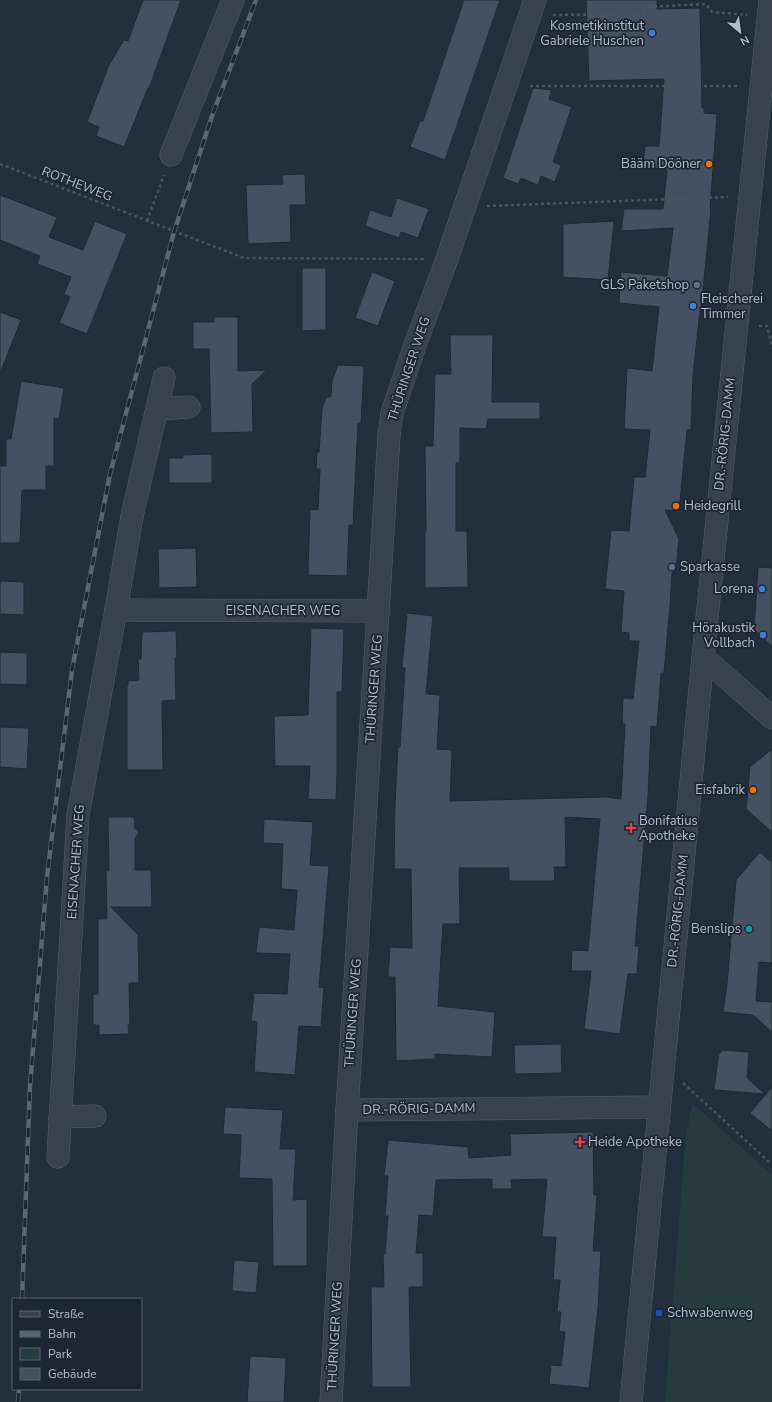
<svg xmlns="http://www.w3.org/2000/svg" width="772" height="1402" viewBox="0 0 772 1402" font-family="'Nunito Sans',sans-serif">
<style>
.green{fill:#263c3f}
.building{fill:#455162;stroke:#1f2835}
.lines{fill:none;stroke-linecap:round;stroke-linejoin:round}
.minor-casing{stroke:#565f6c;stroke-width:23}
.path{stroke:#44595c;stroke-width:2.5;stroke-dasharray:3 3;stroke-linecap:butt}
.minor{stroke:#38414e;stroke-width:22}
.rail-casing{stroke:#5a6575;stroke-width:4.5}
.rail{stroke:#1d2633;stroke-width:3;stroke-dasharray:9;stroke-linecap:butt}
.shop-dot{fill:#3f7fe0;stroke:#1d2633;stroke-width:1.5}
.food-dot{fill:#e8710a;stroke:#1d2633;stroke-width:1.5}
.service-dot{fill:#5c6f8a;stroke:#1d2633;stroke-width:1.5}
.health-dot{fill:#e0444e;stroke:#1d2633;stroke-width:1.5}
.culture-dot{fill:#0f9aa8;stroke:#1d2633;stroke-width:1.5}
.transit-dot{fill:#1a4fb4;stroke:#1d2633;stroke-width:1.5}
.labels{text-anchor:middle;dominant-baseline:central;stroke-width:3.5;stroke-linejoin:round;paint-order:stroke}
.poi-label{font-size:13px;fill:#b4bcc9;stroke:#1d2633;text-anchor:end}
.street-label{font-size:13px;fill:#b4bcc9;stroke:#1d2633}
</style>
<rect width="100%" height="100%" fill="#242f3e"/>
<path class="green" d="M692 1103 772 1175V1402H665L685 1144Z"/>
<g class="building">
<path d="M143 0H181L149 88H148L124 147 96 136 99 127 87 122 109 65 124 40 128 41Z"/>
<path d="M464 0H500L445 160 410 147 420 121H423Z"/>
<path d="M586 0H657V9L700 8 702 108H704V113L717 114 710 209H711L701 311H700L693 375 691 430H687L679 511 665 510 679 539 676 569 672 573 670 606 664 673H661L657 727 651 726 648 797 635 946H639L637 974H628L620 1034 584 1029 591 971H571L572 950 588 951 600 819 565 817 566 867H554L555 881H509V868H459L460 924H443L438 1006 495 1012 492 1057 435 1054V1059L396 1061 395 977H388L390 947 412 948 411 869H394L395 804 398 747H400L405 668H402L407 613 433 616 426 694 440 695 437 749 452 750 450 801 605 797 621 799 625 724H622L623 698 633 699 639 641H629V633L621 632 624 591 605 589 611 530 629 531 634 477H645L650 430 624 429 627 368 652 371 659 307 619 303 621 272 667 276 673 228 621 231 624 209H663L667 169 643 167 645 146H659L664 79 589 81Z"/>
<path d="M533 88 552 90 549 99 572 107 553 162 561 165 555 182 541 176 538 185 521 178 518 184 503 178Z"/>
<path d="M305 174 306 205H290L291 242 248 244 246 185 283 184 282 175Z"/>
<path d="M0 195 57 217 49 237 83 250 95 221 127 234 87 334 59 323 70 297 64 294 71 277 37 264 40 256 0 240Z"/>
<path d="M397 198 429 209 418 238 401 232 399 238 365 226 370 210 391 217Z"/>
<path d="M614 221 608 280 563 277V224Z"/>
<path d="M302 268H326V330L302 331Z"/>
<path d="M372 272 395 281 378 326 355 318Z"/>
<path d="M0 312 21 320 1 371H0Z"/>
<path d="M214 317H238V371L267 370 252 384 253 432 211 433 209 349H193V322H214Z"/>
<path d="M450 335H493L492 402H540V419H488L486 429 460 428V463H456V531H467L468 587 425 588V531H426L425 446H433L435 374H451Z"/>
<path d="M338 365 364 366 361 423H358L353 525H349L347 576 308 575 310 509 318 510 320 469H316L317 452H319L322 409 326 397H331L332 381Z"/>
<path d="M21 381 64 388 59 419 54 418V466H46V490H22L20 543H0V466H6V439H11Z"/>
<path d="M212 454V483H169V458H183V455Z"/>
<path d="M196 548 197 587 159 588 158 549Z"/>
<path d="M758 567 772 568V646L754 630Z"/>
<path d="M0 581 24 582V615L0 614Z"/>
<path d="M311 628 344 629 342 692H337V775L336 800 308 799 310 766H275L274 716 308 715Z"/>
<path d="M176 631 177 658H175L176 700 162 701 163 770H127V685H128V681L139 680 138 659H141L142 632Z"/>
<path d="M0 652 27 653V685L0 684Z"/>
<path d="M0 727 29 728 27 769 0 767Z"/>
<path d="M772 749V832L746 809 750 767Z"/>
<path d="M108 817H134L135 828 139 833 135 838V870H151L152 907H111L138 935 139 983H129L130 1025H128L129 1034 99 1035V1025H93V994H98V919H107L106 870H109Z"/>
<path d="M264 819 313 822 310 865 329 866 319 987 324 988 321 1027 299 1026 295 1075 254 1072 257 1022 251 1021 254 993 287 994 290 954 256 953 259 927 294 930 297 890 281 889 283 844 263 843Z"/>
<path d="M760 852 772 863V963L759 962 756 1001 772 1002V1032L753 1015 723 1012 727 984 736 880Z"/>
<path d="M561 1044 562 1073 515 1074 514 1045Z"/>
<path d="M723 1050 749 1052 747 1078 765 1094 714 1090 718 1058 719 1054Z"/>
<path d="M772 1087V1131L750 1113Z"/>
<path d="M225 1107 283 1110 280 1149H296L293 1200 307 1199V1266H273L272 1179 239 1178 241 1135 223 1134Z"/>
<path d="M593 1132 594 1195H597L593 1251H601L598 1308 589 1388 549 1384 551 1365 561 1366 565 1332 559 1331 561 1312H557L560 1280H553L556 1237H542L547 1179 511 1180 512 1189H492V1179L436 1180 433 1216 419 1215 416 1253H423V1287H409L411 1387H372L371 1287H384L383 1254H385L388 1216H385L388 1176H384L388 1140 468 1147 469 1158 511 1155 510 1134Z"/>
<path d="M234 1260 259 1262 256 1293 232 1291Z"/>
<path d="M250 1356 286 1358 284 1402H247Z"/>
</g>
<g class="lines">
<defs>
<g id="minor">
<path d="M171 155 233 0"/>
<path d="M157 409 189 407"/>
<path d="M116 610 379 611"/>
<path d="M703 657 772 718"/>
<path d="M347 1110 659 1107"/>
<path d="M60 1117 95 1116"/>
<path d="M58 1157 78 815 116 610 132 516 164 378"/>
<path d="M331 1402 347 1110 389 435 392 413 414 348 447 259 535 0"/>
<path d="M631 1402 703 657 770 0"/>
</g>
</defs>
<use href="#minor" class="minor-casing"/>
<g class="path">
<path d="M553 15 644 14V7L706 4 712 12 747 15"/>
<path d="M530 86H739"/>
<path d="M0 164 244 258 424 259"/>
<path d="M487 206 728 197"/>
<path d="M147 221 164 175"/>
<path d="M759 326H767L772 345"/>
<path d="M683 1083 768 1161H772"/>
</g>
<use href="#minor" class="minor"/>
<defs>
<g id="rail">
<path d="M22 1299 30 1086 47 877 72 670 110 474 174 232 212 116 256 0"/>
<path d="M18 1402 19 1389"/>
</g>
</defs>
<use href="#rail" class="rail-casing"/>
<use href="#rail" class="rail"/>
</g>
<g class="shop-dot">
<circle cx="652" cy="33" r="4"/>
<circle cx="693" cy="306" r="4"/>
<circle cx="762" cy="589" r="4"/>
<circle cx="763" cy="635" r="4"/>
</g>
<g class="food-dot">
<circle cx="709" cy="164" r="4"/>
<circle cx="676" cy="506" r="4"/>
<circle cx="753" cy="790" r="4"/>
</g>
<g class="service-dot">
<circle cx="697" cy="285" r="4"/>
<circle cx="672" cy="567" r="4"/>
</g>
<g class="health-dot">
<path d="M629 822h4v4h4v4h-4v4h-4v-4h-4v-4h4z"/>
<path d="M578 1136h4v4h4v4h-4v4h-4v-4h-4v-4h4z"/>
</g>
<circle class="culture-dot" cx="749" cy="929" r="4"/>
<rect class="transit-dot" x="655" y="1309" width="8" height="8" rx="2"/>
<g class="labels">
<g class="poi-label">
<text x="644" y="26">Kosmetikinstitut<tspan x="644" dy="15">Gabriele Huschen</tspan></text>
<text x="701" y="164">Bääm Dööner</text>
<text x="689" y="285">GLS Paketshop</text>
<text x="701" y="299" text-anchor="start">Fleischerei<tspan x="701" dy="15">Timmer</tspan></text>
<text x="684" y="506" text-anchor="start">Heidegrill</text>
<text x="680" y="567" text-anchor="start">Sparkasse</text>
<text x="754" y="589">Lorena</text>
<text x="755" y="628">Hörakustik<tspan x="755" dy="15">Vollbach</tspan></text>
<text x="745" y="790">Eisfabrik</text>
<text x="639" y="821" text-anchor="start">Bonifatius<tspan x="639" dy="15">Apotheke</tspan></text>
<text x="741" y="929">Benslips</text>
<text x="588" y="1142" text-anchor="start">Heide Apotheke</text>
<text x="667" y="1313" text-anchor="start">Schwabenweg</text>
</g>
<g class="street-label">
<text transform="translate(77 184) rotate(21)">ROTHEWEG</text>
<text transform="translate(409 369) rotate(-72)">THÜRINGER WEG</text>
<text transform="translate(725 434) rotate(-84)">DR.-RÖRIG-DAMM</text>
<text x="283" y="611">EISENACHER WEG</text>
<text transform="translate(374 689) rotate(-86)">THÜRINGER WEG</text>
<text transform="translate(76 862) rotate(-86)">EISENACHER WEG</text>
<text transform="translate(678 911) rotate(-84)">DR.-RÖRIG-DAMM</text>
<text transform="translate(353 1013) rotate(-86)">THÜRINGER WEG</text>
<text transform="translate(419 1109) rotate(-1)">DR.-RÖRIG-DAMM</text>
<text transform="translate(335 1336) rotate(-87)">THÜRINGER WEG</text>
</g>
</g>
<rect x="12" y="1298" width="130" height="92" fill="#1d2633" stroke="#59626f"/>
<rect x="20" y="1311" width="20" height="6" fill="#38414e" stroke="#59626f"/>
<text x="48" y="1318" font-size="12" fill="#b4bcc9">Straße</text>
<rect x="20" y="1331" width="20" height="6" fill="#5a6575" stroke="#59626f"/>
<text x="48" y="1338" font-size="12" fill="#b4bcc9">Bahn</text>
<rect x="20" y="1348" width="20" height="12" fill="#263c3f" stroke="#59626f"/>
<text x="48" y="1358" font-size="12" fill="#b4bcc9">Park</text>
<rect x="20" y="1368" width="20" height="12" fill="#455162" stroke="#59626f"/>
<text x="48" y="1378" font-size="12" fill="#b4bcc9">Gebäude</text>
<g transform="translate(740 32) rotate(151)" stroke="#1d2633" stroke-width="3" paint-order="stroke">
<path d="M0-3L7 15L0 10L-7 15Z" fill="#b4bcc9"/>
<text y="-6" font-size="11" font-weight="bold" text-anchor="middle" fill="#b4bcc9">N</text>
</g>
</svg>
